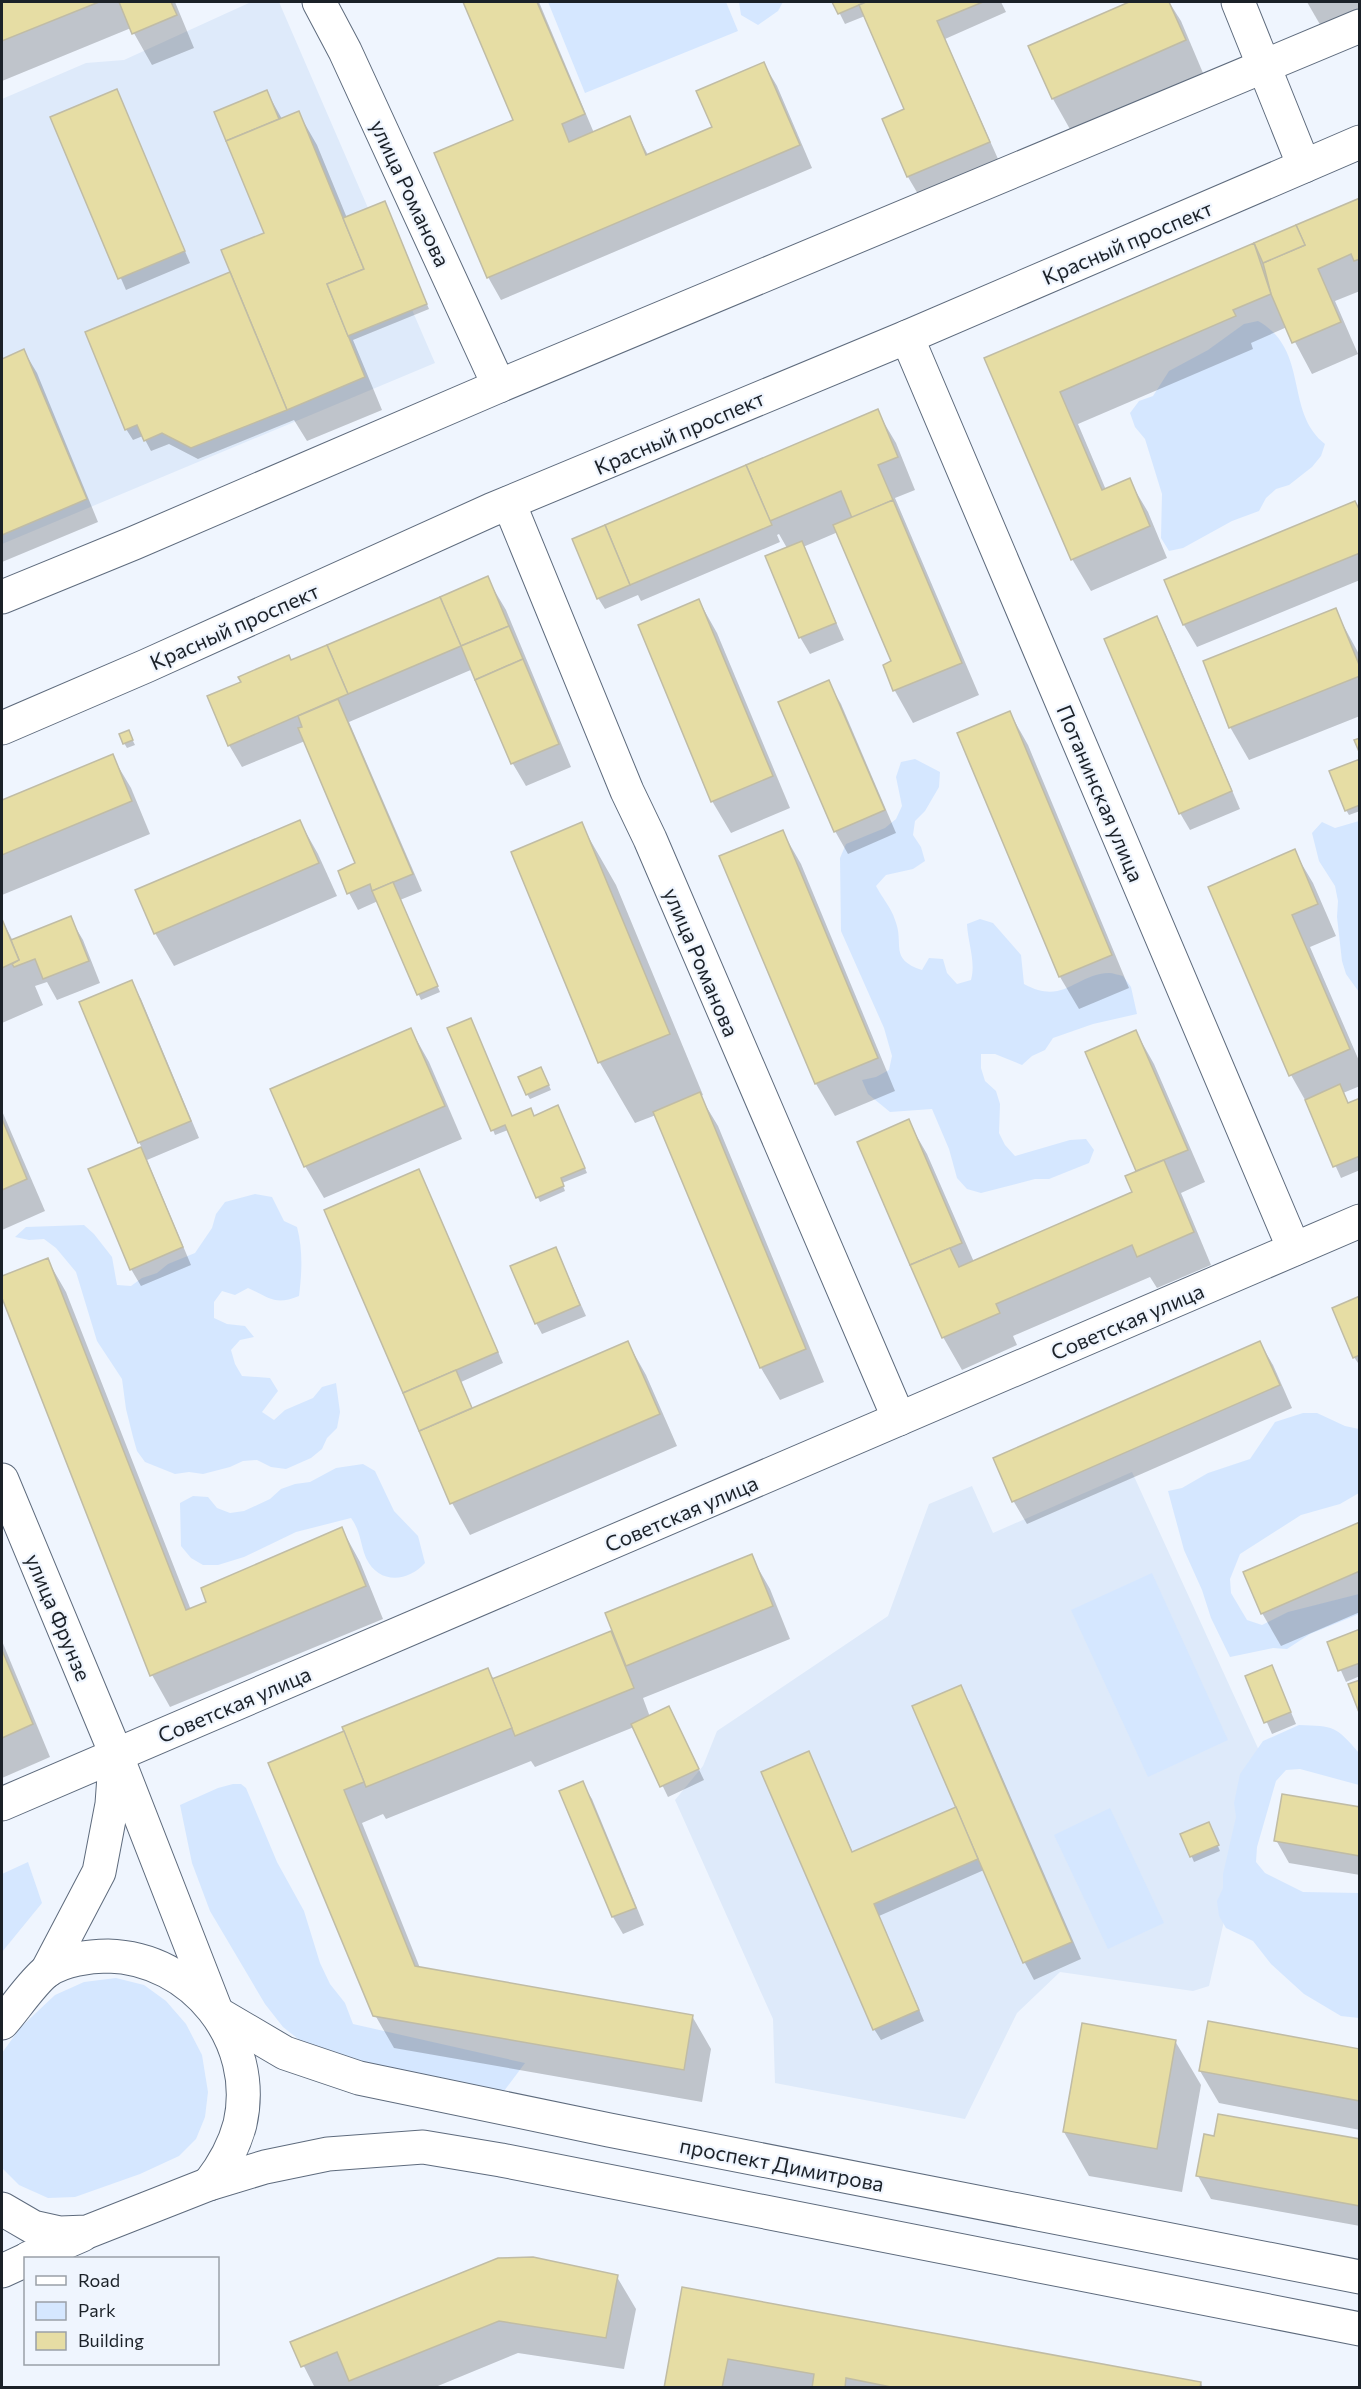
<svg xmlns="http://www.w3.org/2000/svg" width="1361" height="2389" viewBox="0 0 1361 2389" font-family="Commissioner,sans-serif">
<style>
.built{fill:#deeafa}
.green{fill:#d5e7ff}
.shadow{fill:#0003}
.building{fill:#e6dda4;stroke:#c0bca5;stroke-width:1.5}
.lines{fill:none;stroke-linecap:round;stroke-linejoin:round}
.minor-casing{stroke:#5e6b7d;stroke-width:35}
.tertiary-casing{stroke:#5e6b7d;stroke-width:35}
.secondary-casing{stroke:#5e6b7d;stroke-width:35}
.primary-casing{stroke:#5e6b7d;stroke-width:35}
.minor{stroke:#fff;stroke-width:33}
.tertiary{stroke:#fff;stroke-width:33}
.secondary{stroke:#fff;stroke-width:33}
.primary{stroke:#fff;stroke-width:33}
.labels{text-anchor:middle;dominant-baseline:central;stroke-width:4.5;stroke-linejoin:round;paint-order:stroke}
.street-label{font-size:21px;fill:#1b2128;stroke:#eff5fe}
</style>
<rect width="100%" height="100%" fill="#eff5fe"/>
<g class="built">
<path d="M251 2H279L435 363 2 544V99L86 63 124 60Z"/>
<path d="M1132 1472 1262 1757 1209 1986 1193 1991 1060 1972 1017 2013 965 2119 775 2083 773 2019 675 1800 703 1766 717 1731 888 1616 929 1504 972 1486 993 1533Z"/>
</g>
<g class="green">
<path d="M548 2H726L738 31 585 93Z"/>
<path d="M739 2H783L778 11 758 25 741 15Z"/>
<path d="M1258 321C1310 350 1284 412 1325 444L1321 456 1312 467 1289 485 1276 489 1266 498 1259 511 1232 521 1183 548 1169 551 1161 538 1162 494 1145 439 1135 427 1130 413 1139 401 1153 396 1169 371 1208 350 1244 324Z"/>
<path d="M915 759 940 772 939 787 925 811 915 821 913 835 921 847 925 861 913 869 886 875 876 886C882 898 891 907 895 920 905 944 888 959 922 970L929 958 943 959 947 973 957 984 971 980C976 961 968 944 967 924L980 919 993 923 1021 955 1024 984C1064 1006 1075 974 1109 973 1113 973 1118 975 1123 976L1131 987 1137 1014 1093 1024 1053 1038 1045 1050 1032 1056 1022 1065 995 1054H981V1068L985 1081 996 1091 1000 1104 999 1133 1005 1145 1015 1156 1070 1140 1086 1139 1094 1150 1089 1163 1049 1179H1035L981 1193 967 1189 957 1178 949 1149 932 1109 890 1112 868 1094 862 1080 876 1077 889 1070 892 1056 884 1028 841 931 840 858 846 844 885 828 896 819 902 806 896 777 901 762Z"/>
<path d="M1359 821H1360L1359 992 1346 974 1342 961 1337 917 1338 901 1335 886 1319 861 1312 833 1322 822 1335 828Z"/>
<path d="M255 1194 272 1197 284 1221 297 1227C303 1250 302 1272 299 1296 275 1306 270 1298 248 1288L235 1295 222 1291 214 1302V1318L227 1324 245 1326 254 1337 240 1340 231 1350 235 1364 242 1376 270 1378 278 1391 262 1412 274 1420 285 1410 313 1398 322 1387 336 1383 340 1412 337 1428 327 1438 322 1449 311 1458 286 1469 271 1467 257 1460 243 1461 230 1467 203 1474 189 1472 175 1474 145 1462 137 1451 133 1437 126 1409 122 1379 97 1341 76 1272 56 1248 44 1239 29 1240 15 1237 26 1227 84 1225 94 1234 112 1257 117 1285 131 1286 142 1278 157 1273 168 1264 195 1253 212 1228 216 1214 225 1202Z"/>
<path d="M1303 1413H1317L1345 1426 1359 1429V1493L1340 1504 1301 1515 1240 1554 1230 1579 1231 1593 1247 1620 1262 1625 1288 1612 1359 1594V1614L1310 1634 1287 1649 1273 1648 1230 1657 1211 1618 1202 1590 1184 1550 1168 1491 1182 1488 1208 1473 1250 1459 1275 1422Z"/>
<path d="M363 1464 375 1471 394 1511 418 1536 425 1563C408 1582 379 1585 366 1558 360 1543 361 1532 351 1518L296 1532 244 1557 218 1565H203L191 1558 181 1546 180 1503 193 1496 208 1497 217 1508 230 1513 244 1511 270 1499 281 1489 295 1484 310 1482 336 1468Z"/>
<path d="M1152 1573 1228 1740 1148 1777 1071 1610Z"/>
<path d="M1299 1725C1334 1726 1336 1726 1359 1753V1785L1300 1769 1286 1770 1276 1781 1257 1847 1256 1862 1265 1873 1303 1892 1359 1893V2018L1341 2016 1304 1994 1271 1964 1253 1941 1226 1928 1219 1916 1217 1901 1223 1888V1874L1236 1817 1234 1803 1240 1774 1263 1741Z"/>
<path d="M233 1784H241L246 1788 277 1862 304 1911 320 1963 330 1984 345 2003 353 2024 525 2063 501 2095 390 2074 302 2042 283 2027 265 2004 210 1911 192 1863 180 1805 218 1788Z"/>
<path d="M1110 1808 1164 1923 1108 1949 1054 1835Z"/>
<path d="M28 1862 42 1903 2 1952V1874Z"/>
<path d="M116 1978 144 1985 166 2001 186 2024 202 2055 208 2092 205 2117 196 2139 179 2156 140 2174 75 2197 48 2198 19 2185 2 2168V2053L20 2028 55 1995 84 1982Z"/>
</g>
<g class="shadow">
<path d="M2 2H175L194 48 152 65 131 28 2 81Z"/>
<path d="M465 2H539L594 133 629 118 648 155 714 127 764 64 777 86 812 168 501 300 488 277 515 120Z"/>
<path d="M834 2H1001L1006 12 945 39 998 159 918 194 908 177 884 120 906 110 865 16 845 24Z"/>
<path d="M1133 2H1169L1181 21 1203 73 1071 131 1053 99 1030 47Z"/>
<path d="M1307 2H1360V16L1329 40Z"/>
<path d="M117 91 190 263 126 290 52 118Z"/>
<path d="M267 92 282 119 298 112 317 145 347 218 387 208 429 309 353 340 382 410 307 441 294 420 198 459 169 444 151 451 143 436 133 440 126 429 87 333 232 273 266 234 216 112Z"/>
<path d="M1360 200V291L1335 301 1358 354 1312 374 1287 327 1251 343 1253 349 1078 424 1106 490 1129 480 1148 512 1167 558 1091 591 1072 559 986 359 1254 245 1257 250Z"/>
<path d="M24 351 37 373 98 522 2 562V360Z"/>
<path d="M877 411 896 443 915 490 895 498 979 695 913 723 895 691 885 666 893 662 838 532 803 547 844 640 810 654 800 637 787 548 779 534 777 535 780 542 641 601 638 595 605 609 598 598Z"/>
<path d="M1360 511V580L1197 647 1184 625 1166 580Z"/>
<path d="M487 578 506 610 571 767 526 786 513 764 473 669 349 722 422 891 400 900 440 992 421 1000 378 901 358 910 349 893 357 864 305 741 242 767 229 745 291 662Z"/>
<path d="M699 601 717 633 790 808 731 833 712 801Z"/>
<path d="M1335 610 1360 656V716L1249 760 1230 727Z"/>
<path d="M1157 618 1166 635 1240 809 1190 830 1180 813Z"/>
<path d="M828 682 841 704 896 833 848 854 835 831Z"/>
<path d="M1010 713 1028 745 1129 988 1079 1009 1060 977 959 734Z"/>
<path d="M131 737 135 745 127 748 124 743Z"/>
<path d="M112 756 131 788 150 834 2 895V801Z"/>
<path d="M1360 760V811L1349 815 1346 810Z"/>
<path d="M300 822 318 854 337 896 174 966 155 933Z"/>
<path d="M581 824 616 885 703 1095 700 1096 718 1126 824 1382 780 1400 761 1368 656 1115 635 1123 600 1063 513 853Z"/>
<path d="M782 831 801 864 895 1091 835 1116 816 1084 721 857Z"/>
<path d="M1294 851 1313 883 1336 936 1310 947 1360 1063V1086L1343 1093 1349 1104 1360 1099V1170L1341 1178 1309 1107 1291 1075 1209 887Z"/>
<path d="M70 918 83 940 100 983 57 1000 47 982 35 986 43 1005 2 1023V920L13 941Z"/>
<path d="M131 982 141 999 199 1138 147 1160 191 1265 141 1286 131 1269 90 1170 142 1148 139 1142Z"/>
<path d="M411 1030 429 1062 462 1139 324 1198 305 1166Z"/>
<path d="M1136 1032 1154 1064 1205 1182 1181 1193 1211 1265 1157 1288 1150 1277 1013 1336 1017 1345 962 1370 943 1337 908 1121 927 1154 974 1262 1134 1193 1138 1172 1087 1053Z"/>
<path d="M544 1074 551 1090 530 1099 527 1094Z"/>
<path d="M2 1111 45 1211 2 1230Z"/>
<path d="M561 1112 587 1173 562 1183 565 1191 540 1202 508 1130 495 1135 493 1130 512 1118 534 1117Z"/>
<path d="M424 1182 503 1363 461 1382 473 1410 628 1343 646 1375 677 1446 470 1535 452 1503 326 1210Z"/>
<path d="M556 1249 586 1316 542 1334 536 1323Z"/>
<path d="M47 1259 66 1292 191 1610 208 1603 342 1529 360 1562 383 1619 170 1707 152 1675 2 1294V1278Z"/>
<path d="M1360 1298V1366L1354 1357Z"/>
<path d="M1260 1343 1273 1365 1292 1408 1027 1524 1014 1502 995 1458Z"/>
<path d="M1360 1523V1612L1281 1646 1262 1613Z"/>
<path d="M751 1556 770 1589 790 1639 643 1698 650 1717 675 1719 704 1780 668 1797 634 1727 535 1767 531 1761 386 1819 383 1814 362 1823 420 1968 692 2016 711 2049 702 2102 394 2048 375 2015 270 1764 487 1670 494 1679 613 1631Z"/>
<path d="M1360 1630V1676L1346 1682 1329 1643Z"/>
<path d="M2 1641 50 1757 2 1778Z"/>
<path d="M1272 1667 1296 1724 1272 1734 1247 1677Z"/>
<path d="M960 1687 970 1703 1081 1959 1034 1980 1025 1963 984 1870 879 1916 924 2021 881 2040 874 2029 814 1764 853 1853 958 1808Z"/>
<path d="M582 1783 592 1799 644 1925 623 1934 613 1917 561 1791Z"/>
<path d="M1360 1809V1875L1289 1863 1276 1840Z"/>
<path d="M1211 1829 1220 1851 1194 1862 1182 1834Z"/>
<path d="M1175 2041 1201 2085 1182 2192 1089 2176 1064 2132Z"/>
<path d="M1360 2050V2130L1219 2103 1200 2071Z"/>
<path d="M1360 2141V2226L1211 2199 1198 2176Z"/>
<path d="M617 2277 636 2309 624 2369 518 2353 433 2388H355L354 2386 349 2388H315L292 2343Z"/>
<path d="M683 2289 1201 2383 1203 2388H666Z"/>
</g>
<g class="building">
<path d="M2 2H99L2 41Z"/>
<path d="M119 2H171L177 15 132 34Z"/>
<path d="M463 2H537L585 114 562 124 569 142 630 116 646 155 712 127 696 91 764 62 800 145 487 278 434 153 513 120Z"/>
<path d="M832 2H866L838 14Z"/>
<path d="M866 2H983L937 21 990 142 907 177 882 119 904 109 859 5Z"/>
<path d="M1129 2H1169L1186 40 1052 99 1028 46Z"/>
<path d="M117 89 185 251 118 279 50 117Z"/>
<path d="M267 90 279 119 226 141 214 112Z"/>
<path d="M299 111 364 269 327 284 365 377 287 410 221 250 264 233 226 141Z"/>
<path d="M1360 198V259L1354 261 1351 254 1318 269 1341 322 1292 343 1271 294 1263 263 1305 245 1296 225Z"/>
<path d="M385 201 427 304 348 336 327 284 364 269 343 218Z"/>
<path d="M1296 225 1305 245 1263 263 1254 243Z"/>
<path d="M1254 243 1271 294 1233 310 1236 316 1060 392 1102 490 1130 478 1150 526 1071 560 984 358Z"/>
<path d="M230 272 287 410 191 448 162 433 144 441 137 425 125 430 85 332Z"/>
<path d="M24 349 87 499 2 535V359Z"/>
<path d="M878 409 898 457 878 465 893 500 852 518 841 491 770 521 746 465Z"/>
<path d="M746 465 772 525 630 585 605 525Z"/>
<path d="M893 500 962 663 893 691 883 665 891 661 833 525Z"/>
<path d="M1355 501 1360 511V553L1183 625 1164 580Z"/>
<path d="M605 525 630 585 597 599 572 539Z"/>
<path d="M802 541 836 623 799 638 765 556Z"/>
<path d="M488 576 509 626 461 646 440 597Z"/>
<path d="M440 597 461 646 348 694 327 645Z"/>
<path d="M699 599 773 776 711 802 638 625Z"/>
<path d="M1336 608 1360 667V676L1229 728 1203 661Z"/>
<path d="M1157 616 1232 791 1179 814 1104 639Z"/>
<path d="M509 626 523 659 475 680 461 646Z"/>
<path d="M327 645 348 694 228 746 207 696 241 682 238 677 289 655 291 660Z"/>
<path d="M523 659 559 744 511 764 475 680Z"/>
<path d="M829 680 885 810 834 832 778 702Z"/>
<path d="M338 699 413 874 372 891 370 884 347 894 338 871 355 863 298 728 302 727 298 716Z"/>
<path d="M1010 711 1112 955 1059 977 957 733Z"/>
<path d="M129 730 133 740 123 744 119 734Z"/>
<path d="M1360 738V754L1354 740Z"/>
<path d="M113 754 132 801 2 855V800Z"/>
<path d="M1360 759V805L1345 811 1329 771Z"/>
<path d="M300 820 319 863 154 934 135 890Z"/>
<path d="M582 822 670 1034 598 1063 511 852Z"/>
<path d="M783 830 878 1058 815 1084 719 856Z"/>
<path d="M1295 849 1318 904 1292 915 1350 1049 1289 1076 1208 887Z"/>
<path d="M393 882 438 986 417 995 372 891Z"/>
<path d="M71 916 89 961 43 979 35 959 14 967 12 964 19 960 11 940Z"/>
<path d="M2 919 19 960 2 968Z"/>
<path d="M132 980 191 1121 138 1143 79 1002Z"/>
<path d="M471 1018 512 1116 531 1108 534 1116 558 1105 585 1168 561 1178 564 1186 536 1198 505 1125 491 1131 447 1028Z"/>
<path d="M411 1028 445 1106 304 1167 270 1089Z"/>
<path d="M1136 1030 1188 1150 1136 1171 1085 1052Z"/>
<path d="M541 1067 549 1085 526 1095 518 1077Z"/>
<path d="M1340 1084 1348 1103 1360 1098V1156L1333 1167 1305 1100Z"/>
<path d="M700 1092 806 1349 760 1368 653 1112Z"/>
<path d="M2 1119 27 1179 2 1190Z"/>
<path d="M909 1119 962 1243 910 1265 857 1142Z"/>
<path d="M141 1147 183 1247 130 1270 88 1169Z"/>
<path d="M1164 1160 1194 1232 1137 1257 1132 1245 996 1304 1000 1313 942 1338 910 1265 950 1248 959 1267 1132 1192 1125 1176Z"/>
<path d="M419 1169 498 1352 403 1393 324 1210Z"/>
<path d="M556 1247 580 1305 535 1324 510 1266Z"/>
<path d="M48 1258 186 1610 206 1602 201 1588 342 1527 366 1586 150 1676 2 1298V1276Z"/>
<path d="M1360 1296V1355L1353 1358 1332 1308Z"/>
<path d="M628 1341 660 1414 450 1504 419 1431Z"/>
<path d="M1260 1341 1280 1385 1012 1502 993 1458Z"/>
<path d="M456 1370 472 1408 419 1431 403 1393Z"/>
<path d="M1360 1522V1571L1261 1614 1243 1572Z"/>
<path d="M752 1554 773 1606 626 1666 605 1613Z"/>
<path d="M1360 1629V1663L1338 1671 1327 1642Z"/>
<path d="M611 1631 634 1688 515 1736 492 1679Z"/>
<path d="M2 1650 33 1724 2 1738Z"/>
<path d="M1272 1665 1291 1712 1264 1723 1245 1676Z"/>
<path d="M488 1668 512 1728 366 1787 342 1727Z"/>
<path d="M1360 1680V1715L1348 1684Z"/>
<path d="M961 1685 1072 1942 1023 1963 912 1706Z"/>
<path d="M669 1706 699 1769 660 1787 631 1724Z"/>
<path d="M344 1731 364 1782 344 1790 415 1966 693 2015 684 2070 373 2016 268 1763Z"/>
<path d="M809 1751 852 1852 956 1807 978 1859 874 1904 919 2010 873 2030 761 1772Z"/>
<path d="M583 1781 636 1908 612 1917 559 1791Z"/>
<path d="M1282 1794 1360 1807V1856L1274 1841Z"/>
<path d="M1209 1822 1219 1845 1190 1857 1180 1834Z"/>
<path d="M1208 2021 1360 2049V2101L1199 2071Z"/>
<path d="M1082 2023 1176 2040 1157 2149 1063 2132Z"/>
<path d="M1218 2114 1360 2139V2206L1196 2176 1204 2134 1214 2136Z"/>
<path d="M533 2257 618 2275 606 2338 499 2321 349 2381 337 2352 301 2367 290 2342 498 2258Z"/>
<path d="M682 2287 1201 2382 1200 2388H896L846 2378 845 2388H812L814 2374 728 2359 722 2388H664Z"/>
</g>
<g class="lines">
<defs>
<g id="minor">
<path d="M319 2 345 51 499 386"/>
<path d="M1238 2 1304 166"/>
<path d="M907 337 1294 1249"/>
<path d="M509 503 627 791 650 839 899 1419"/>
</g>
<path id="tertiary" d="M2 1804 1360 1221"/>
<g id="secondary">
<path d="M2 1480 116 1754 217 2013"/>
<path d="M47 1971 99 1872 112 1804 115 1762"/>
</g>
<g id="primary">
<path d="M2 597 134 543 499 386 1360 26"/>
<path d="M2 728 146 666 491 510 907 337 1360 142"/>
<path d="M217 2013 285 2053 359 2078 609 2130 1360 2277"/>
<path d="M2 2023C13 2011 34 1980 47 1971 63 1960 89 1956 108 1956 193 1958 259 2040 240 2124 234 2147 223 2166 209 2184"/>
<path d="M2 2209 33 2227 60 2233 87 2232 209 2184 265 2167 328 2154 423 2147 501 2160 1360 2329"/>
<path d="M29 2258 82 2235"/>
<path d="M2 2271 26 2260"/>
</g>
</defs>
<use href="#minor" class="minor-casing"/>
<use href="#tertiary" class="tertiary-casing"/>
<use href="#secondary" class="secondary-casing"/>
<use href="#primary" class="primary-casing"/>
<use href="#minor" class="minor"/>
<use href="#tertiary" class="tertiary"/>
<use href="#secondary" class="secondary"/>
<use href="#primary" class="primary"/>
</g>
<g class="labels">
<g class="street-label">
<text transform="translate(411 193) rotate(65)">улица Романова</text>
<text transform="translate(1127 242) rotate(-23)">Красный проспект</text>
<text transform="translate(679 432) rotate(-23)">Красный проспект</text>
<text transform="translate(234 626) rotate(-24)">Красный проспект</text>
<text transform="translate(1101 793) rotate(67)">Потанинская улица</text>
<text transform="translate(702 962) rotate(67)">улица Романова</text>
<text transform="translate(1127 1321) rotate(-23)">Советская улица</text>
<text transform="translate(681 1513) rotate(-23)">Советская улица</text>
<text transform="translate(59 1617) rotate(67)">улица Фрунзе</text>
<text transform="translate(234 1704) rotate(-23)">Советская улица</text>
<text transform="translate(782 2164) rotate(11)">проспект Димитрова</text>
</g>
</g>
<rect width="1361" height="2389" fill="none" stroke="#1b2128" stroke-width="6"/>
<rect x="24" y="2257" width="195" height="108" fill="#eff5fe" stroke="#9aa0a8" stroke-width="1.5"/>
<rect x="36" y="2276" width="30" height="9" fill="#ffffff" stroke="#9aa0a8" stroke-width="1.5"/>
<text x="78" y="2287" font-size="18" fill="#1b2128">Road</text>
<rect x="36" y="2302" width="30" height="18" fill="#d5e7ff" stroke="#9aa0a8" stroke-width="1.5"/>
<text x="78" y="2317" font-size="18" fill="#1b2128">Park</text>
<rect x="36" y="2332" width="30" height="18" fill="#e6dda4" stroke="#9aa0a8" stroke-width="1.5"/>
<text x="78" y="2347" font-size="18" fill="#1b2128">Building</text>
</svg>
